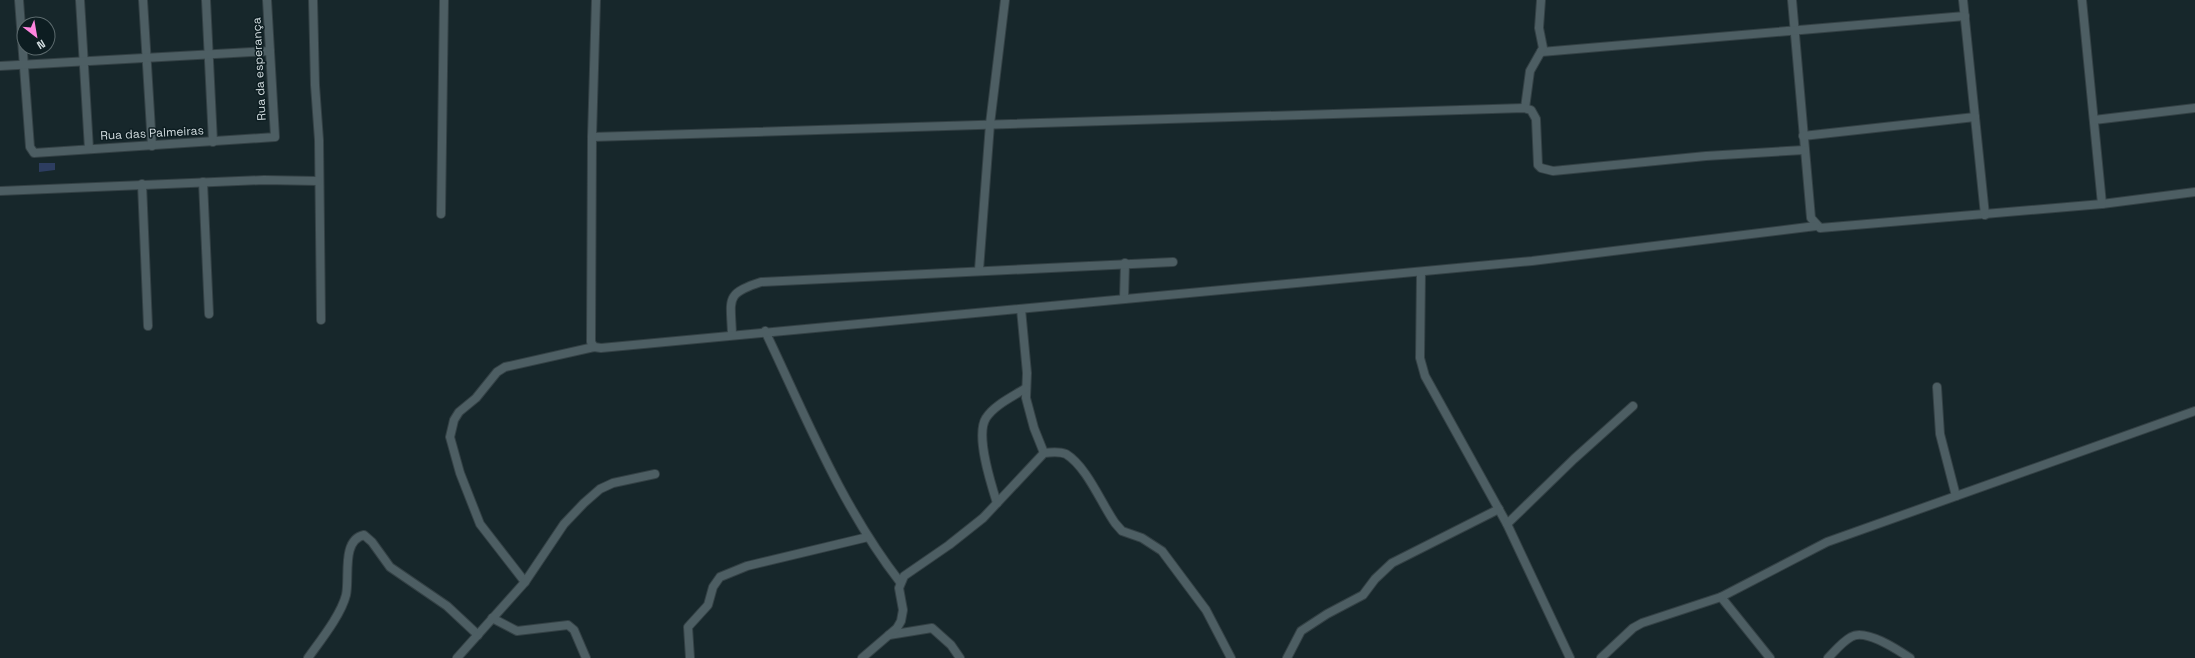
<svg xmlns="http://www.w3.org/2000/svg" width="2195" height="658" viewBox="0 0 2195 658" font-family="'Space Grotesk',sans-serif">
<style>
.water{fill:#2d3d60}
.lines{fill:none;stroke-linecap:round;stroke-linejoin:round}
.minor-casing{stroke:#344145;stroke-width:10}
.minor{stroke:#4d5e63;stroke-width:8}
.labels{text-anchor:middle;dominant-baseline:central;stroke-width:3;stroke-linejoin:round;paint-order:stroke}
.street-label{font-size:12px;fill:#d3dde0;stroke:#0d1d21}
</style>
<rect width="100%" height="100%" fill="#17272b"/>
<path class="water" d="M39 163H55V170L39 172Z"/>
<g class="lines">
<defs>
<g id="minor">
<path d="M19 0 30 147 34 153 275 137 267 0"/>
<path d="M80 0 89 149"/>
<path d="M143 0 152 146"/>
<path d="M206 0 213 142"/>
<path d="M313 0 315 85 319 140 321 320"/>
<path d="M1792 0 1811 218 1820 228 2102 204 2195 192"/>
<path d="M1963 0 1985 215"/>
<path d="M2082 0 2102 204"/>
<path d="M1541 52 1965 16"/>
<path d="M0 66 270 51"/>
<path d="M1525 108 1530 71 1543 48 1539 28 1541 0"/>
<path d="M2094 120 2195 108"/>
<path d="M1803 136 1975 117"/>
<path d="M592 137 1524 108 1531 110 1536 119 1538 165 1541 168 1553 171 1706 156 1804 150"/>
<path d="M203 182 209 314"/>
<path d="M142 184 148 326"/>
<path d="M0 191 264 180 318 181"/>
<path d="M441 214 444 0"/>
<path d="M979 270 990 124 1005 0"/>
<path d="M1421 272 1420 358 1425 376 1507 524 1570 658"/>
<path d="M1124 299 1125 263"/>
<path d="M1021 309 1027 373 1026 398 1034 428 1044 453"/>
<path d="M765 331C806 417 841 506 900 582"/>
<path d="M732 335C731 299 724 294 761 282L1173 262"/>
<path d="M594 347 591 342 592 137 596 0"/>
<path d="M1937 387 1940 434 1956 496"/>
<path d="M997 503C991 484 975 435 986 418 994 405 1014 396 1026 388"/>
<path d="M1507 524 1574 459 1633 406"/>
<path d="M525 582 480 524 460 473 450 437 454 420 459 412 476 398 497 372 505 367 594 347 601 348 1532 261 1816 226"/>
<path d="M1721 597 1770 658"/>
<path d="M492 618 517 631 568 625 574 630 586 658"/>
<path d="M889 635 932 628 951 645 960 658"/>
<path d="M308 658C320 641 341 615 346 595 350 578 341 540 364 535L372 542 390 567 447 606 478 635"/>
<path d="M457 658 525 582 564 524 584 503 600 489 613 483 655 474"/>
<path d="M690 658 688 627 708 605 713 587 720 577 747 566 868 537"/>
<path d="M862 658 897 628 901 621 903 610 899 588 904 576 949 545 983 518 1044 453C1051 452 1059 451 1066 454 1087 467 1101 503 1115 523L1122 531 1142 538 1162 551 1206 610 1231 658"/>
<path d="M1287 658 1301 631 1327 614 1363 595 1375 579 1392 563 1499 509"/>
<path d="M1601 658 1633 628 1642 623 1721 597 1827 542 2195 411"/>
<path d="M1828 658C1835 651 1842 642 1851 637 1865 628 1898 650 1910 658"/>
</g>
</defs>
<use href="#minor" class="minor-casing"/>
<use href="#minor" class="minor"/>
</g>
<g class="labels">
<g class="street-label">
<text transform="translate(259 69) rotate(-93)">Rua da esperança</text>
<text transform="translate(152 133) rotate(-3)">Rua das Palmeiras</text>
</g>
</g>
<g transform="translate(36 36) rotate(149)"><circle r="19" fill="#0d1d21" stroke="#5c6a6d"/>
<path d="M0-3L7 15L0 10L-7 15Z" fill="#ff85df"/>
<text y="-6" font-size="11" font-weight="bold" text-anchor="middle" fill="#d3dde0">N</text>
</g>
</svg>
